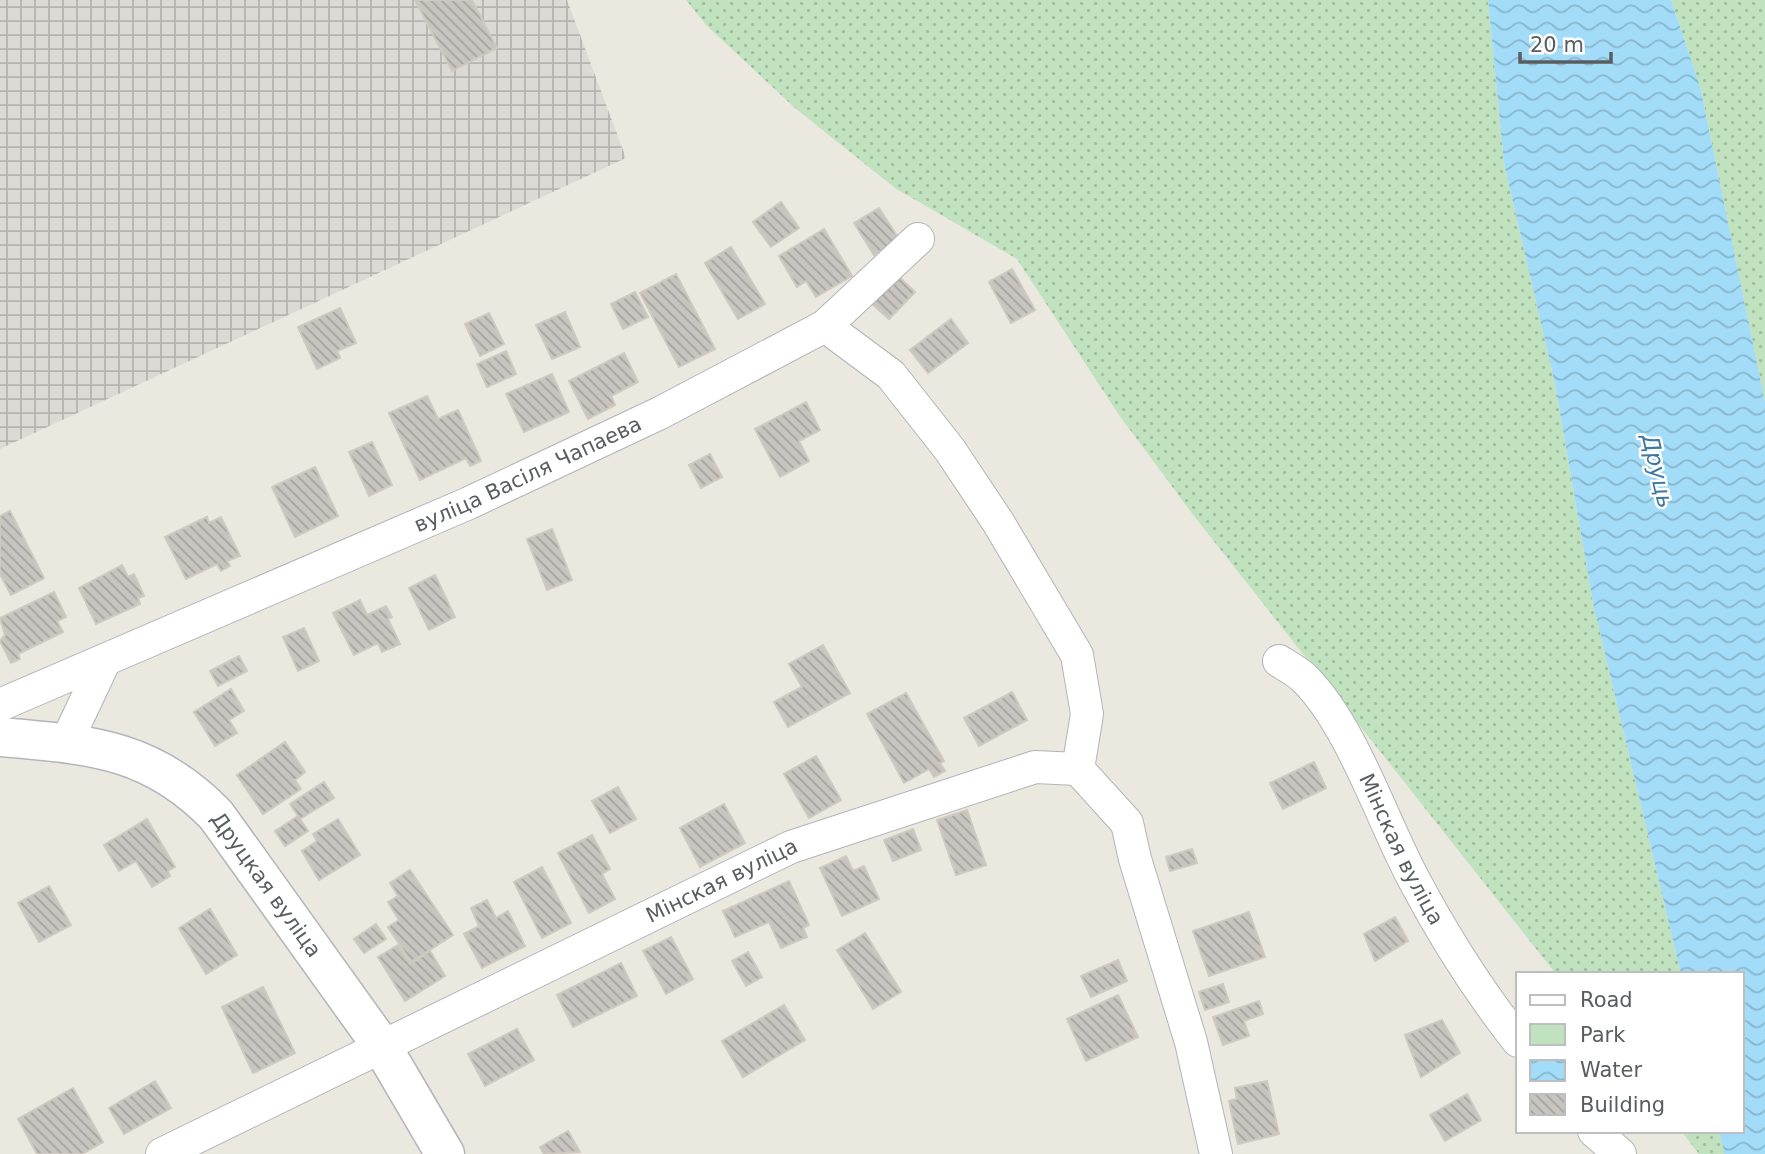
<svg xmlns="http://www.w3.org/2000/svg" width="1765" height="1154" viewBox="0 0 1765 1154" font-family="'DejaVu Sans',sans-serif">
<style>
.industrial{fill:url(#industrial-grid)}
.green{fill:url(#green-dots)}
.water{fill:url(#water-waves)}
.building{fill:url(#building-back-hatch);stroke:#cfc9bf;stroke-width:2}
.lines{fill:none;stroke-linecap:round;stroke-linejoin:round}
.street-casing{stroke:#b1b4b7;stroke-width:34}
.secondary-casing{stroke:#b2b6ba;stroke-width:41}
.street{stroke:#fff;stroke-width:32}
.secondary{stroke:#fff;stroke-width:38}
.labels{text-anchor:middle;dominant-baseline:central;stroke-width:5;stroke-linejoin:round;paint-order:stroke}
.street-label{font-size:21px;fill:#595d60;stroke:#fff}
.water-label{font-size:23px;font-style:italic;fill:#3f78a1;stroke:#fff}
</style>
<defs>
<pattern id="industrial-grid" width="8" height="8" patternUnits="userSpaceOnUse" patternTransform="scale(1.75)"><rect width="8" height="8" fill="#dddad5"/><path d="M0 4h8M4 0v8" fill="none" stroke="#b6b4b0"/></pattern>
<pattern id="green-dots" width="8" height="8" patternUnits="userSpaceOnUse" patternTransform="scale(1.75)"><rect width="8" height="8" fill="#c1e2be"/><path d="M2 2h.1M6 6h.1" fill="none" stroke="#a0ba9e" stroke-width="1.8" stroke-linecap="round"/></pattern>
<pattern id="water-waves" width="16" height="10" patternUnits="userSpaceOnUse" patternTransform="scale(1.75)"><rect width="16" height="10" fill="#a2dcf9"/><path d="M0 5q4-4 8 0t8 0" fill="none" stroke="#87b6cd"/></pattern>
<pattern id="building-back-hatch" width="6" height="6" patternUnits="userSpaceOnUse" patternTransform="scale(1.75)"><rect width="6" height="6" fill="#c8c5c0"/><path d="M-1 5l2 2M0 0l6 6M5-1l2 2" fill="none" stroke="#a5a39f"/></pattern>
</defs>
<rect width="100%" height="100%" fill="#ebe8e0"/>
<path class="industrial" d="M0 0H567L626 158 0 449Z"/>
<g class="green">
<path d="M686 0H1488L1504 163 1555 384 1593 603 1681 974H1556L1194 516 1119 415 1017 259 895 188 795 108 707 26Z"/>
<path d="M1671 0H1765V402L1700 86Z"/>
<path d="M1681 1131H1722L1728 1154H1699Z"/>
</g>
<path class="water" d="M1488 0H1671L1700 86 1765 402V1154H1725L1719 1131H1742V974H1681L1593 603 1555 384 1504 163Z"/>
<g class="building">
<path d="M415 0H472L497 48 452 71Z"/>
<path d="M781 202 799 228 771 247 753 222Z"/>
<path d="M879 208 899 239 874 255 854 223Z"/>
<path d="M824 229 852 276 816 297 806 281 797 287 779 256Z"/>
<path d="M731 247 765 304 738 319 705 263Z"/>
<path d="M1012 269 1035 310 1011 323 989 282Z"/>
<path d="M676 274 715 349 679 367 640 293Z"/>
<path d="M897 275 915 292 889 319 870 302Z"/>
<path d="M635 292 648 317 623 329 611 304Z"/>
<path d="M340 308 356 343 337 351 340 358 317 369 298 327Z"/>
<path d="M565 312 580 347 552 359 536 325Z"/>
<path d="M489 313 504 344 480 356 465 324Z"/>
<path d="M951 319 968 343 928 373 910 350Z"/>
<path d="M506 351 516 374 487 387 477 364Z"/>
<path d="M624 353 638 382 611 396 615 405 588 419 569 381Z"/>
<path d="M552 374 569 412 524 432 506 394Z"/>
<path d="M427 396 438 419 458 410 481 461 470 466 466 458 420 480 389 413Z"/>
<path d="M806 402 820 430 799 441 809 461 780 477 755 429Z"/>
<path d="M372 442 392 485 369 496 349 452Z"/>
<path d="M710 454 722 477 701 488 689 465Z"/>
<path d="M315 467 338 516 295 537 272 487Z"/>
<path d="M10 511 44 578 11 595 0 574V516Z"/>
<path d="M207 517 209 523 221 517 240 556 227 561 230 566 221 571 217 564 186 579 165 537Z"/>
<path d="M552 529 572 580 547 590 527 539Z"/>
<path d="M122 565 128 577 134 574 144 596 138 598 140 604 96 624 79 588Z"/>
<path d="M435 575 455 617 429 630 409 588Z"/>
<path d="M54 592 66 617 57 621 63 632 18 654 20 659 11 663 0 641 5 635 0 618Z"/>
<path d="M360 600 367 615 386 606 392 617 388 619 400 644 382 652 378 643 354 655 333 613Z"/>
<path d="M304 628 319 661 298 671 283 637Z"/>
<path d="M823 645 850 693 788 727 774 702 802 687 789 664Z"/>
<path d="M239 656 247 671 218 686 210 671Z"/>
<path d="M231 689 244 711 229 720 237 733 215 746 194 712Z"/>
<path d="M1012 692 1027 720 979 746 964 718Z"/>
<path d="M906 693 944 761 940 763 945 771 934 777 929 769 904 783 867 714Z"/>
<path d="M285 742 305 772 295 780 301 789 263 814 237 775Z"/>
<path d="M816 756 841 800 809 818 784 774Z"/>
<path d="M1314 762 1326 788 1283 809 1270 783Z"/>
<path d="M324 782 334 798 300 819 308 831 285 846 275 831 298 816 290 804Z"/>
<path d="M618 787 636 819 610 833 592 801Z"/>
<path d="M724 804 745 843 700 867 680 828Z"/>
<path d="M967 810 986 865 956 875 937 820Z"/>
<path d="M147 819 175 867 168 871 170 876 152 887 136 861 119 871 104 845Z"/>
<path d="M338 819 360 855 319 880 302 851 317 841 313 834Z"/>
<path d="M913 829 921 850 893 861 884 840Z"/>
<path d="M592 835 610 869 602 874 615 899 589 913 558 853Z"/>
<path d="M1192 849 1197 863 1170 871 1166 857Z"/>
<path d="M846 856 853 871 864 866 879 899 842 916 820 868Z"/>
<path d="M542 867 571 923 542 938 514 882Z"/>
<path d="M410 870 453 935 411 962 388 927 399 920 388 902 398 896 390 883Z"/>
<path d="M789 881 809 925 803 928 807 937 781 948 769 922 735 937 723 911Z"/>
<path d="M49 886 71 925 39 942 18 903Z"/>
<path d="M487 900 496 918 508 911 525 946 482 968 464 934 479 926 471 908Z"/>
<path d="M210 909 237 955 206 974 179 928Z"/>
<path d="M1249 912 1265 957 1209 976 1193 931Z"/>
<path d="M1395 917 1408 941 1375 961 1364 934Z"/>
<path d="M376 924 386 939 364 953 354 939Z"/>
<path d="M865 933 901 992 873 1009 837 950Z"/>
<path d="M671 937 693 979 666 994 643 951Z"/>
<path d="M398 945 410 964 430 951 445 976 405 1001 378 957Z"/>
<path d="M748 952 762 977 746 986 732 961Z"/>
<path d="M1118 960 1127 981 1091 997 1081 976Z"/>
<path d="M621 963 637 996 573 1027 557 995Z"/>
<path d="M1223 984 1229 1002 1205 1010 1199 992Z"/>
<path d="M263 987 295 1053 253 1073 222 1007Z"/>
<path d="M1118 995 1138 1037 1086 1061 1067 1019Z"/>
<path d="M1259 1001 1263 1014 1244 1021 1249 1036 1223 1045 1213 1017Z"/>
<path d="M784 1005 805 1040 743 1077 722 1041Z"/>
<path d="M1442 1020 1460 1053 1421 1077 1405 1035Z"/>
<path d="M517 1029 534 1060 485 1086 468 1054Z"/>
<path d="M155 1081 171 1108 124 1134 109 1108Z"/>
<path d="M1267 1081 1279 1134 1238 1144 1229 1101 1237 1099 1235 1088Z"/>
<path d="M73 1088 103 1142 82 1154H37L18 1119Z"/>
<path d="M1467 1094 1481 1120 1445 1141 1430 1115Z"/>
<path d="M568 1131 580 1152 544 1154 540 1147Z"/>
</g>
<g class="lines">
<defs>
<g id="street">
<path d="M825 326 891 375 950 450 998 522 1077 655 1087 714 1078 769 1127 823 1135 859 1191 1042 1216 1154"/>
<path id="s1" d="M1279 661C1287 666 1298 672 1305 679 1351 725 1381 817 1412 876 1443 935 1477 989 1518 1041"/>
<path id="s2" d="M0 705 469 503 660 413 825 326 918 239"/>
<path d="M66 743 105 660"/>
<path d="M1594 1131 1620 1154"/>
<path id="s3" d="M162 1154 791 847 1035 767 1078 769"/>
</g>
<g id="secondary">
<path id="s4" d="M0 737C89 745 150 747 216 815L381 1045 445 1154"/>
</g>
</defs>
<use href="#street" class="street-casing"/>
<use href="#secondary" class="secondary-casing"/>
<use href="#street" class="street"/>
<use href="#secondary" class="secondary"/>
</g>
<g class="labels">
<g class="street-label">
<text stroke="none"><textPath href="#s2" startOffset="576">вуліца Васіля Чапаева</textPath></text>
<text stroke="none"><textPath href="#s1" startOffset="228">Мінская вуліца</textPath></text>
<text stroke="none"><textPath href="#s3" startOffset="623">Мінская вуліца</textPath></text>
<text stroke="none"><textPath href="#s4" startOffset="322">Друцкая вуліца</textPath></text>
</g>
<g class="water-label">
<text transform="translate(1658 471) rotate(77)">Друць</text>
</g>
</g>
<rect x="1516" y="972" width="228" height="161" fill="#ffffff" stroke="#bdbebf" stroke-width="2"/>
<rect x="1530" y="995" width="35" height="10" fill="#ffffff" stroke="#bdbebf" stroke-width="2"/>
<text x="1580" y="1007" font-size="21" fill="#595d60">Road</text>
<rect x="1530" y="1024" width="35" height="21" fill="#c1e2be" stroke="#bdbebf" stroke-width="2"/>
<text x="1580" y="1042" font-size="21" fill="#595d60">Park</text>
<rect x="1530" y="1060" width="35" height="21" fill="url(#water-waves)" stroke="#bdbebf" stroke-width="2"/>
<text x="1580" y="1077" font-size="21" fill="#595d60">Water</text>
<rect x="1530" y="1094" width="35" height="21" fill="url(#building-back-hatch)" stroke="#bdbebf" stroke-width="2"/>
<text x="1580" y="1112" font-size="21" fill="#595d60">Building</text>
<path d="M1520 52v10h91v-10" fill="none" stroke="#595d60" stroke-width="3.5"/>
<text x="1530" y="52" font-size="21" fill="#595d60" stroke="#ffffff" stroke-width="5" paint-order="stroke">20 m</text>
</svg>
